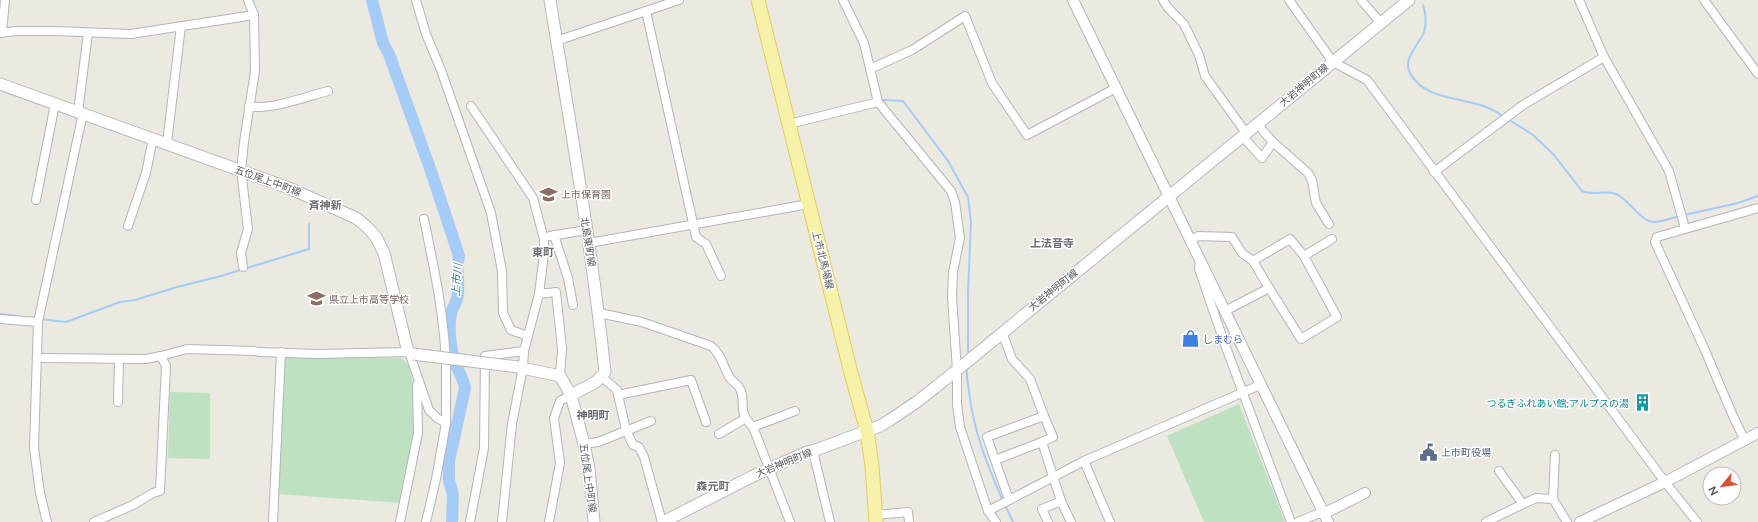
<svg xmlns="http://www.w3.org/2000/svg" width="1758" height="522" viewBox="0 0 1758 522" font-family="Figtree,'Noto Sans JP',sans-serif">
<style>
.green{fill:#bee1c1}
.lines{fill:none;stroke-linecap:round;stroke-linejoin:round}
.stream{stroke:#a4ccf7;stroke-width:2}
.river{stroke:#a4ccf7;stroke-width:12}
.minor-casing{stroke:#b3b5ba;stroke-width:10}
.tertiary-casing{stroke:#b3b5ba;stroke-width:12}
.secondary-casing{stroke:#b6b8be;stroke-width:13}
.primary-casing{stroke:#e4cb60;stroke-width:15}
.minor{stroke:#fff;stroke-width:8}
.tertiary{stroke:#fff;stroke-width:10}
.secondary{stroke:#fff;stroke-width:11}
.primary{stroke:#f7f2a9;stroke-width:13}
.secondary-bridge-casing{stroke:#b6b8be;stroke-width:13;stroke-linecap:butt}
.secondary-bridge{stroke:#fff;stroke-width:11}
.labels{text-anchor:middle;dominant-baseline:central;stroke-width:3;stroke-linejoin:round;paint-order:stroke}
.street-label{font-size:10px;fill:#595b60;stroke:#fff}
.education-label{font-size:10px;fill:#785e54;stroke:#fff;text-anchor:start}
.shop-label{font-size:10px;fill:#366cbe;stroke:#fff;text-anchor:start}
.culture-label{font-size:10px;fill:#0d838f;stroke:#fff;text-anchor:end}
.service-label{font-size:10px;fill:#4e5e75;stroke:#fff;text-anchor:start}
.neighbourhood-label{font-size:11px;font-weight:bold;fill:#6a6d72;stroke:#fff}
.water-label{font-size:11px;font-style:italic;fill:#4a76b7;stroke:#fff}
</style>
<rect width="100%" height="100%" fill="#ebe9e0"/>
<g class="green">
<path d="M283 358H401L408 364 412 378 415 405 416 430 402 503 277 494Z"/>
<path d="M170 392 210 393V459L168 458Z"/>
<path d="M1239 404 1285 522H1204L1167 436Z"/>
</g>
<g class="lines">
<g class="stream">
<path d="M1423 5C1426 14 1427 22 1424 32 1419 45 1402 59 1410 73 1423 98 1455 97 1480 105 1488 107 1497 112 1504 117"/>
<path d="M881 100 903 101 948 161 968 197 971 222 968 293V355"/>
<path d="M1508 119 1533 135 1554 155 1582 191C1593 196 1604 190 1616 194 1629 199 1641 223 1655 222 1663 221 1672 218 1680 216"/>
<path d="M1684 215 1738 203 1758 196"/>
<path d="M0 314 18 316"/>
<path d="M40 319 66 322 120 302 135 300 177 287 221 276 309 249V224"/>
<path d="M967 367C966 375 968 384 969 392 974 432 987 465 1003 501"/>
<path d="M1005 505 1013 522"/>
</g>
<path class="river" d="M372 0 383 43 389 54 432 174 459 256C456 269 459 280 458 293 458 300 455 304 452 310 448 323 450 343 453 356 455 367 463 376 465 388L449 461V480L453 495 452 522"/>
<defs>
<g id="minor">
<path d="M416 0 426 34 441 70 491 213 502 271 503 313 511 330 528 336"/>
<path d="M843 0 864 43 878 102 951 191 955 202 960 238 953 272 952 297 957 370V404L960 427 988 511 996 522"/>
<path d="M1163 0 1168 8 1184 24 1199 55 1205 76 1246 133"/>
<path d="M1289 0 1333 62 1367 80 1665 482 1697 522"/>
<path d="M1361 0 1381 23"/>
<path d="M1579 0 1604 57 1669 171 1685 228"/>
<path d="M1704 0 1758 74"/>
<path d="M646 11 696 237 706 244 721 276"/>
<path d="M0 33 16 31H55L131 34 254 15"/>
<path d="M2 33 5 0"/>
<path d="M556 41 679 0"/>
<path d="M870 69 912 50 965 16 992 83 1027 135 1116 88"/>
<path d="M249 106C269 111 308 96 328 91"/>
<path d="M471 106 533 198 544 239V254L539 294 556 292 562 349 560 376"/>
<path d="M78 112 88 33"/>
<path d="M789 124 878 102"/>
<path d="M1242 136 1262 158 1273 142 1263 131 1259 123"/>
<path d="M1273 142 1308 173 1312 180 1316 203 1329 224"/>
<path d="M167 143 181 26"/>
<path d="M1434 172 1523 105 1604 57"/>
<path d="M36 200 55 104"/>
<path d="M128 226 146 173 153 138"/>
<path d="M554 235 568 278 573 305"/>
<path d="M550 236 586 230"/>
<path d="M1191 240 1198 236 1232 237 1242 253 1253 261"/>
<path d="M589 243 809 204"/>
<path d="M1200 261 1199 269 1224 342"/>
<path d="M243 267 241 253 248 229 241 170 244 142 255 71 254 15 248 0"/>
<path d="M1269 288 1253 261 1290 239 1304 256"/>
<path d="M1225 311 1269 288 1301 339 1337 317 1304 256 1332 239"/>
<path d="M599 313 642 322 711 346C722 355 723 367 730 378 732 382 737 383 739 387 748 401 735 410 753 427L790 522"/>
<path d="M0 319 38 322"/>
<path d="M1002 332 1012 359 1030 379 1044 416"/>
<path d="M1237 336 1224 342 1291 522"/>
<path d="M259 352 317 354 409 352 429 410 437 418 446 423C446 404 446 386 446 368 445 317 434 268 424 219"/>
<path d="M37 358 146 359 161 356 187 349 255 351"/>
<path d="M602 377 617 390 626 430 633 445 639 447 644 457 662 522"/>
<path d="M618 395 691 380 706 422"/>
<path d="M118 402 119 359"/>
<path d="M753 427 795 411"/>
<path d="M719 434 746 418"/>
<path d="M1745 441 1733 416 1704 348 1655 242 1657 237 1758 208"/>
<path d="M584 444 598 442 651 421"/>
<path d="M813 451 830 522"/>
<path d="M995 460 987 437 1044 416 1053 437 1042 442"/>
<path d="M1084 461 1110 522"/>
<path d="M1553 499 1555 455"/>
<path d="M1009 500 995 460 1042 442 1061 501"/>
<path d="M1523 504 1536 498 1553 499 1567 522"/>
<path d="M988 511 1084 461 1260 385"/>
<path d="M875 515 908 512 909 522"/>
<path d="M47 522 40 493 34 448 38 322 83 113"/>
<path d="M94 522 133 505 153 493 160 491 166 366 161 356"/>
<path d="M273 522 281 352"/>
<path d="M400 522 418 433 417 385"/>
<path d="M426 522 436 479 446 423"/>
<path d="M470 522 484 448 485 356 524 351"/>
<path d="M502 522 512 424 523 367 524 351 539 294"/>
<path d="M549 522 560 463 554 418 560 401 571 395"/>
<path d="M1048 522 1042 509 1061 501 1071 522"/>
<path d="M1298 522 1317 514H1323"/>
<path d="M1486 522 1523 504 1499 471"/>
</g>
<g id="tertiary">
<path d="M1073 0 1328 522"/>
<path d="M1323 514 1365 493"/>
<path d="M1580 522 1665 482 1758 433"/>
</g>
<g id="secondary">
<path d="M550 0C570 124 592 248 605 372L596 382 571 395"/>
<path d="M0 84 289 188 356 218 367 227 376 237 384 253 407 348 409 352 413 354"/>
<path d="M518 367 560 376 571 395 584 444 589 468 594 522"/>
<path d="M663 522 753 476 807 452 813 451 880 426 890 420 918 401 957 370 1409 0"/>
</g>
<path id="primary" d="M758 0 851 373 867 431 872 466 876 522"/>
</defs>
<use href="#minor" class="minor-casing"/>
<use href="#tertiary" class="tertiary-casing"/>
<use href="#secondary" class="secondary-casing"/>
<use href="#primary" class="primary-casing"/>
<use href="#minor" class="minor"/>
<use href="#tertiary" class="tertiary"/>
<use href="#secondary" class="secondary"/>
<use href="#primary" class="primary"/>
<defs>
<path id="secondary-bridge" d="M413 354 518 367"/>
</defs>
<use href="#secondary-bridge" class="secondary-bridge-casing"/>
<use href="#secondary-bridge" class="secondary-bridge"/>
</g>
<defs>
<symbol id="school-bare" viewBox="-9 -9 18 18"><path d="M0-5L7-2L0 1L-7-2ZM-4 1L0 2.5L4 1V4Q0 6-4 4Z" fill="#8d6e63" stroke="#fff" stroke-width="2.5" paint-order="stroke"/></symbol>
<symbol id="shop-bare" viewBox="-9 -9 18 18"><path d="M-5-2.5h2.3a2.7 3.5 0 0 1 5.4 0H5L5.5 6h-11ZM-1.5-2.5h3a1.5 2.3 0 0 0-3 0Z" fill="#3f7fe0" stroke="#fff" stroke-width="2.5" paint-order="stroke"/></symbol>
<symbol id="building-bare" viewBox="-9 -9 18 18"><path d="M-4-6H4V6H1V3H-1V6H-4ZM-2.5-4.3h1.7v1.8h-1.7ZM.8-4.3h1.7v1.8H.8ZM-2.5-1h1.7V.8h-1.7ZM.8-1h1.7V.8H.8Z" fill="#0f9aa8" stroke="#fff" stroke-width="2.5" paint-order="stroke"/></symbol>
<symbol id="civic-bare" viewBox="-9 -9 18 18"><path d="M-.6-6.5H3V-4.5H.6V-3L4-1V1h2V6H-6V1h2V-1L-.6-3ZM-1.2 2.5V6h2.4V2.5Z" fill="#5c6f8a" stroke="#fff" stroke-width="2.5" paint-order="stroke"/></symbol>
</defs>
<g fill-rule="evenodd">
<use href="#school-bare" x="536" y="182" width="25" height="25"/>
<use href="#school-bare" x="304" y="286" width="25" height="25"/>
<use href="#shop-bare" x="1178" y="326" width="25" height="25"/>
<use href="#building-bare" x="1630" y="390" width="25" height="25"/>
<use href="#civic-bare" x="1416" y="440" width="25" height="25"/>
</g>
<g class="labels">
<g class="street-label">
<text transform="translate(1304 85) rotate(-40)">大岩神明町線</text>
<text transform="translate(268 181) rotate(20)">五位尾上中町線</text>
<text transform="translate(588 242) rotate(81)">北島東町線</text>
<text transform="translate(823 260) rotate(76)">上市北馬場線</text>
<text transform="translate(1053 290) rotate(-39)">大岩神明町線</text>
<text transform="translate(784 463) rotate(-22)">大岩神明町線</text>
<text transform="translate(588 478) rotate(82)">五位尾上中町線</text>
</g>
<g class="education-label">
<text x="561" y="194">上市保育園</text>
<text x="329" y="299">県立上市高等学校</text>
</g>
<g class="shop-label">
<text x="1203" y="339">しまむら</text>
</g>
<g class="culture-label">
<text x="1629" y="403">つるぎふれあい館;アルプスの湯</text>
</g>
<g class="service-label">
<text x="1441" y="452">上市町役場</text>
</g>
<g class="neighbourhood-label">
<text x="325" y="205">斉神新</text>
<text x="1052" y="243">上法音寺</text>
<text x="543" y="252">東町</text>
<text x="593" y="415">神明町</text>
<text x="713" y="486">森元町</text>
</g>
<g class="water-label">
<text transform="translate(457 280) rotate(-86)">上市川</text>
</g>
</g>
<g transform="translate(1722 486) rotate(241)"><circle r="19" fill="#ffffff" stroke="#bdbdbf"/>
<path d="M0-3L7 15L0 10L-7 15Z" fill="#d95238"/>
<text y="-6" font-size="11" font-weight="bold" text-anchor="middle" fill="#595b60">N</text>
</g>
</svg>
